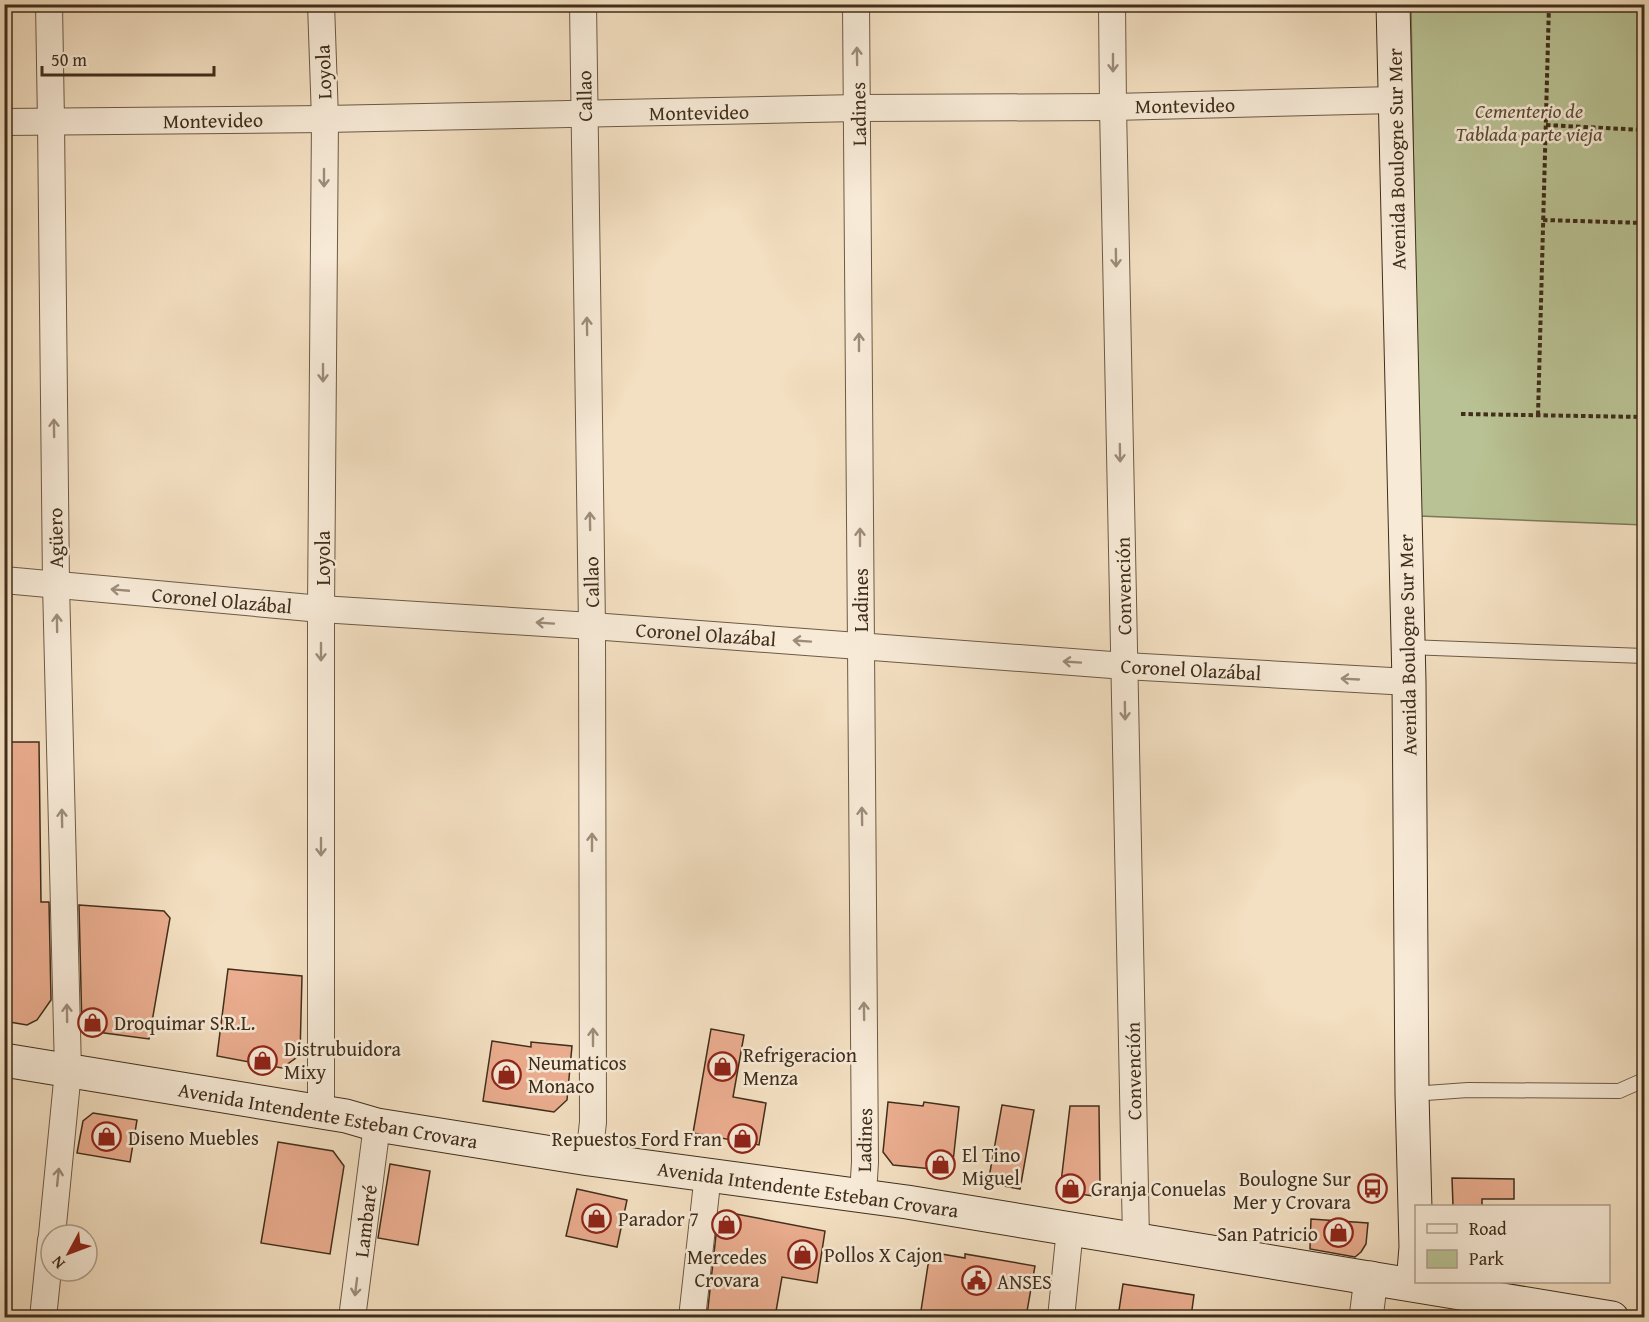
<svg xmlns="http://www.w3.org/2000/svg" width="1649" height="1322" viewBox="0 0 1649 1322" font-family="'Gentium Book Plus',serif">
<style>
.green{fill:#b9c294;stroke:#7c7858;stroke-width:1.5}
.building{fill:#eaad8f;stroke:#402e1b;stroke-width:1.5}
.lines{fill:none;stroke-linecap:round;stroke-linejoin:round}
.service-casing{stroke:#6d5a44;stroke-width:16}
.minor-casing{stroke:#6d5a44;stroke-width:28}
.tertiary-casing{stroke:#6d5a44;stroke-width:35}
.secondary-casing{stroke:#402e1b;stroke-width:35}
.path{stroke:#402e1b;stroke-width:4;stroke-dasharray:4.5 3;stroke-linecap:butt}
.service{stroke:#f7ead7;stroke-width:14}
.minor{stroke:#f7ead7;stroke-width:26}
.tertiary{stroke:#f7ead7;stroke-width:33}
.secondary{stroke:#f7ead7;stroke-width:33}
.oneway{stroke:#9c8c79}
.labels{text-anchor:middle;dominant-baseline:central;stroke-width:5;stroke-linejoin:round;paint-order:stroke}
.street-label{font-size:20px;fill:#402e1b;stroke:#f7ead7}
.park-label{font-size:20px;font-style:italic;fill:#584c33;stroke:#f7ead7}
.poi-label{font-size:20px;fill:#402e1b;stroke:#f7ead7;text-anchor:start}
</style>
<rect width="100%" height="100%" fill="#f3dfc1"/>
<filter id="stains"><feTurbulence type="fractalNoise" baseFrequency=".00333" numOctaves="4"/><feColorMatrix values="0 0 0 0 .2 0 0 0 0 .09 0 0 0 0 .02 0 0 0 .5 -.17"/></filter>
<radialGradient id="worn" r=".72"><stop offset=".6" stop-color="#630" stop-opacity="0"/><stop offset="1" stop-color="#630" stop-opacity=".3"/></radialGradient>
<path class="green" d="M1411 5H1644V525L1419 516Z"/>
<g class="building">
<path d="M4 742H39L41 902H49L51 1000 37 1020 27 1025 4 1021Z"/>
<path d="M79 905 164 911 170 918 149 1039 82 1030Z"/>
<path d="M228 969 302 976 300 1055 282 1068 217 1056Z"/>
<path d="M711 1029 744 1035 733 1097 766 1103 759 1145 693 1133Z"/>
<path d="M492 1041 531 1047V1042L572 1046 567 1100 554 1112 483 1101Z"/>
<path d="M888 1102 923 1106 924 1102 959 1107 952 1171 893 1165 883 1152Z"/>
<path d="M1002 1105 1034 1110 1020 1189 988 1183Z"/>
<path d="M1070 1106H1099L1100 1187 1093 1196 1060 1191Z"/>
<path d="M93 1113 137 1120 130 1162 77 1153 83 1121Z"/>
<path d="M278 1142 333 1151 344 1166 330 1254 261 1243Z"/>
<path d="M390 1164 430 1171 418 1245 378 1238Z"/>
<path d="M1452 1178 1514 1179V1199H1482V1206H1453Z"/>
<path d="M577 1189 627 1200 617 1247 566 1236Z"/>
<path d="M736 1214 825 1231 817 1283 782 1277 775 1317H707L717 1226Z"/>
<path d="M1311 1219 1368 1223 1366 1244 1361 1252 1355 1257 1310 1249Z"/>
<path d="M930 1252 965 1258V1254L1035 1266 1026 1317H920Z"/>
<path d="M1123 1284 1194 1295 1191 1317H1118Z"/>
</g>
<g class="lines">
<defs>
<g id="service">
<path d="M1408 647 1644 656"/>
<path d="M1412 1094 1468 1090 1619 1091 1644 1080"/>
</g>
<g id="minor">
<path d="M49 4 51 122 56 584 68 1071 52 1235"/>
<path d="M321 4 325 119 321 609V1112"/>
<path d="M583 4 592 626 593 1122 589 1159"/>
<path d="M856 4 865 1162 863 1195"/>
<path d="M1112 4 1113 107 1136 1239"/>
<path d="M4 122 325 119 858 108 1113 107 1394 100"/>
<path d="M4 580 321 609 592 626 1125 666 1409 682"/>
<path d="M43 1318 51 1240"/>
<path d="M352 1318 377 1125"/>
<path d="M692 1318 708 1174"/>
<path d="M1061 1318 1070 1229"/>
</g>
<path id="tertiary" d="M1366 1318 1371 1278"/>
<g id="secondary">
<path d="M1393 4 1409 682 1412 1094 1416 1247 1413 1284"/>
<path d="M4 1060 346 1116 377 1125 589 1159 907 1202 1612 1318"/>
</g>
</defs>
<use href="#service" class="service-casing"/>
<use href="#minor" class="minor-casing"/>
<use href="#tertiary" class="tertiary-casing"/>
<use href="#secondary" class="secondary-casing"/>
<g class="path">
<path d="M1546 125 1644 130"/>
<path d="M1543 220 1644 223"/>
<path d="M1461 414 1644 417"/>
<path d="M1538 415 1549 4"/>
</g>
<use href="#service" class="service"/>
<use href="#minor" class="minor"/>
<use href="#tertiary" class="tertiary"/>
<use href="#secondary" class="secondary"/>
</g>
<defs><path id="oneway-shaft" d="M-6 0H5M1.5-3L5.5 0L1.5 3" fill="none" stroke-width="1.6" stroke-linecap="round" stroke-linejoin="round" transform="scale(1.5)"/></defs>
<g class="oneway">
<use href="#oneway-shaft" transform="translate(857 56) rotate(-91)"/>
<use href="#oneway-shaft" transform="translate(1113 63) rotate(90)"/>
<use href="#oneway-shaft" transform="translate(324 178) rotate(90)"/>
<use href="#oneway-shaft" transform="translate(1116 258) rotate(89)"/>
<use href="#oneway-shaft" transform="translate(587 326) rotate(-91)"/>
<use href="#oneway-shaft" transform="translate(859 342) rotate(-90)"/>
<use href="#oneway-shaft" transform="translate(323 373) rotate(90)"/>
<use href="#oneway-shaft" transform="translate(54 428) rotate(-91)"/>
<use href="#oneway-shaft" transform="translate(1120 453) rotate(89)"/>
<use href="#oneway-shaft" transform="translate(590 521) rotate(-91)"/>
<use href="#oneway-shaft" transform="translate(860 537) rotate(-90)"/>
<use href="#oneway-shaft" transform="translate(120 590) rotate(-175)"/>
<use href="#oneway-shaft" transform="translate(57 623) rotate(-91)"/>
<use href="#oneway-shaft" transform="translate(545 623) rotate(-176)"/>
<use href="#oneway-shaft" transform="translate(802 641) rotate(-176)"/>
<use href="#oneway-shaft" transform="translate(321 652) rotate(90)"/>
<use href="#oneway-shaft" transform="translate(1072 662) rotate(-176)"/>
<use href="#oneway-shaft" transform="translate(1350 679) rotate(-177)"/>
<use href="#oneway-shaft" transform="translate(1125 711) rotate(89)"/>
<use href="#oneway-shaft" transform="translate(862 816) rotate(-91)"/>
<use href="#oneway-shaft" transform="translate(62 818) rotate(-91)"/>
<use href="#oneway-shaft" transform="translate(592 842) rotate(-90)"/>
<use href="#oneway-shaft" transform="translate(321 847) rotate(90)"/>
<use href="#oneway-shaft" transform="translate(864 1011) rotate(-91)"/>
<use href="#oneway-shaft" transform="translate(67 1013) rotate(-91)"/>
<use href="#oneway-shaft" transform="translate(593 1037) rotate(-90)"/>
<use href="#oneway-shaft" transform="translate(58 1177) rotate(-84)"/>
<use href="#oneway-shaft" transform="translate(356 1287) rotate(97)"/>
</g>
<defs>
<symbol id="shop-ring" viewBox="-11 -11 22 22"><circle r="9.5" fill="#f7ead7" stroke="#8f2418" stroke-width="1.5"/><path d="M-5-2.5h2.3a2.7 3.5 0 0 1 5.4 0H5L5.5 6h-11ZM-1.5-2.5h3a1.5 2.3 0 0 0-3 0Z" fill="#8f2418"/></symbol>
<symbol id="bus-ring" viewBox="-11 -11 22 22"><circle r="9.5" fill="#f7ead7" stroke="#8f2418" stroke-width="1.5"/><path d="M-5-6H5V4H4V6H2V4H-2V6H-4V4H-5ZM-3.5-4V0h7V-4ZM-3.5 1.2v1.5H-2V1.2ZM2 1.2v1.5H3.5V1.2Z" fill="#8f2418"/></symbol>
<symbol id="civic-ring" viewBox="-11 -11 22 22"><circle r="9.5" fill="#f7ead7" stroke="#8f2418" stroke-width="1.5"/><path d="M-.6-6.5H3V-4.5H.6V-3L4-1V1h2V6H-6V1h2V-1L-.6-3ZM-1.2 2.5V6h2.4V2.5Z" fill="#8f2418"/></symbol>
</defs>
<g fill-rule="evenodd">
<use href="#shop-ring" x="76" y="1006" width="33" height="33"/>
<use href="#shop-ring" x="246" y="1044" width="33" height="33"/>
<use href="#shop-ring" x="706" y="1050" width="33" height="33"/>
<use href="#shop-ring" x="490" y="1058" width="33" height="33"/>
<use href="#shop-ring" x="90" y="1120" width="33" height="33"/>
<use href="#shop-ring" x="726" y="1122" width="33" height="33"/>
<use href="#shop-ring" x="924" y="1148" width="33" height="33"/>
<use href="#shop-ring" x="1054" y="1172" width="33" height="33"/>
<use href="#bus-ring" x="1356" y="1172" width="33" height="33"/>
<use href="#shop-ring" x="580" y="1202" width="33" height="33"/>
<use href="#shop-ring" x="710" y="1208" width="33" height="33"/>
<use href="#shop-ring" x="1322" y="1216" width="33" height="33"/>
<use href="#shop-ring" x="786" y="1238" width="33" height="33"/>
<use href="#civic-ring" x="960" y="1264" width="33" height="33"/>
</g>
<g class="labels">
<g class="street-label">
<text transform="translate(323 72) rotate(-92)">Loyola</text>
<text transform="translate(584 96) rotate(-91)">Callao</text>
<text transform="translate(1185 105) rotate(-1)">Montevideo</text>
<text transform="translate(699 112) rotate(-1)">Montevideo</text>
<text transform="translate(858 114) rotate(-91)">Ladines</text>
<text transform="translate(213 120) rotate(-1)">Montevideo</text>
<text transform="translate(1396 159) rotate(-91)">Avenida Boulogne Sur Mer</text>
<text transform="translate(55 538) rotate(-91)">Agüero</text>
<text transform="translate(322 558) rotate(-90)">Loyola</text>
<text transform="translate(591 582) rotate(-91)">Callao</text>
<text transform="translate(1123 586) rotate(-91)">Convención</text>
<text transform="translate(222 600) rotate(5)">Coronel Olazábal</text>
<text transform="translate(860 600) rotate(-90)">Ladines</text>
<text transform="translate(706 634) rotate(4)">Coronel Olazábal</text>
<text transform="translate(1407 645) rotate(-91)">Avenida Boulogne Sur Mer</text>
<text transform="translate(1191 669) rotate(3)">Coronel Olazábal</text>
<text transform="translate(1133 1071) rotate(-91)">Convención</text>
<text transform="translate(328 1115) rotate(10)">Avenida Intendente Esteban Crovara</text>
<text transform="translate(864 1140) rotate(-89)">Ladines</text>
<text transform="translate(808 1189) rotate(8)">Avenida Intendente Esteban Crovara</text>
<text transform="translate(365 1221) rotate(-83)">Lambaré</text>
</g>
<g class="park-label">
<text x="1529" y="110">Cementerio de<tspan x="1529" dy="23">Tablada parte vieja</tspan></text>
</g>
<g class="poi-label">
<text x="114" y="1022">Droquimar S.R.L.</text>
<text x="284" y="1048">Distrubuidora<tspan x="284" dy="23">Mixy</tspan></text>
<text x="743" y="1054">Refrigeracion<tspan x="743" dy="23">Menza</tspan></text>
<text x="528" y="1062">Neumaticos<tspan x="528" dy="23">Monaco</tspan></text>
<text x="128" y="1137">Diseno Muebles</text>
<text x="722" y="1138" text-anchor="end">Repuestos Ford Fran</text>
<text x="962" y="1154">El Tino<tspan x="962" dy="23">Miguel</tspan></text>
<text x="1351" y="1178" text-anchor="end">Boulogne Sur<tspan x="1351" dy="23">Mer y Crovara</tspan></text>
<text x="1091" y="1188">Granja Conuelas</text>
<text x="618" y="1218">Parador 7</text>
<text x="1318" y="1233" text-anchor="end">San Patricio</text>
<text x="824" y="1254">Pollos X Cajon</text>
<text x="727" y="1256" text-anchor="middle">Mercedes<tspan x="727" dy="23">Crovara</tspan></text>
<text x="997" y="1281">ANSES</text>
</g>
</g>
<rect width="1649" height="1322" fill="none" stroke="#f3dfc1" stroke-width="24"/>
<rect x="6" y="6" width="1637" height="1310" fill="none" stroke="#402e1b" stroke-width="3"/>
<rect x="12" y="12" width="1625" height="1298" fill="none" stroke="#402e1b" stroke-width="1.5"/>
<rect x="1415" y="1205" width="195" height="78" fill="#f7ead7" stroke="#ae9f8c" stroke-width="1.5"/>
<rect x="1427" y="1224" width="30" height="9" fill="#f7ead7" stroke="#ae9f8c" stroke-width="1.5"/>
<text x="1469" y="1235" font-size="18" fill="#402e1b">Road</text>
<rect x="1427" y="1250" width="30" height="18" fill="#b9c294" stroke="#ae9f8c" stroke-width="1.5"/>
<text x="1469" y="1265" font-size="18" fill="#402e1b">Park</text>
<g transform="translate(69 1253) rotate(229)"><circle r="28" fill="#f7ead7" stroke="#ae9f8c" stroke-width="1.5"/>
<path d="M0-4.5L10 22L0 15L-10 22Z" fill="#8f2418"/>
<text y="-9" font-size="16" font-weight="bold" text-anchor="middle" fill="#402e1b">N</text>
</g>
<path d="M42 66v9h172v-9" fill="none" stroke="#402e1b" stroke-width="3"/>
<text x="51" y="66" font-size="18" fill="#402e1b" stroke="#f7ead7" stroke-width="4.5" paint-order="stroke">50 m</text>
<rect width="100%" height="100%" filter="url(#stains)"/>
<rect width="100%" height="100%" fill="url(#worn)"/>
</svg>
